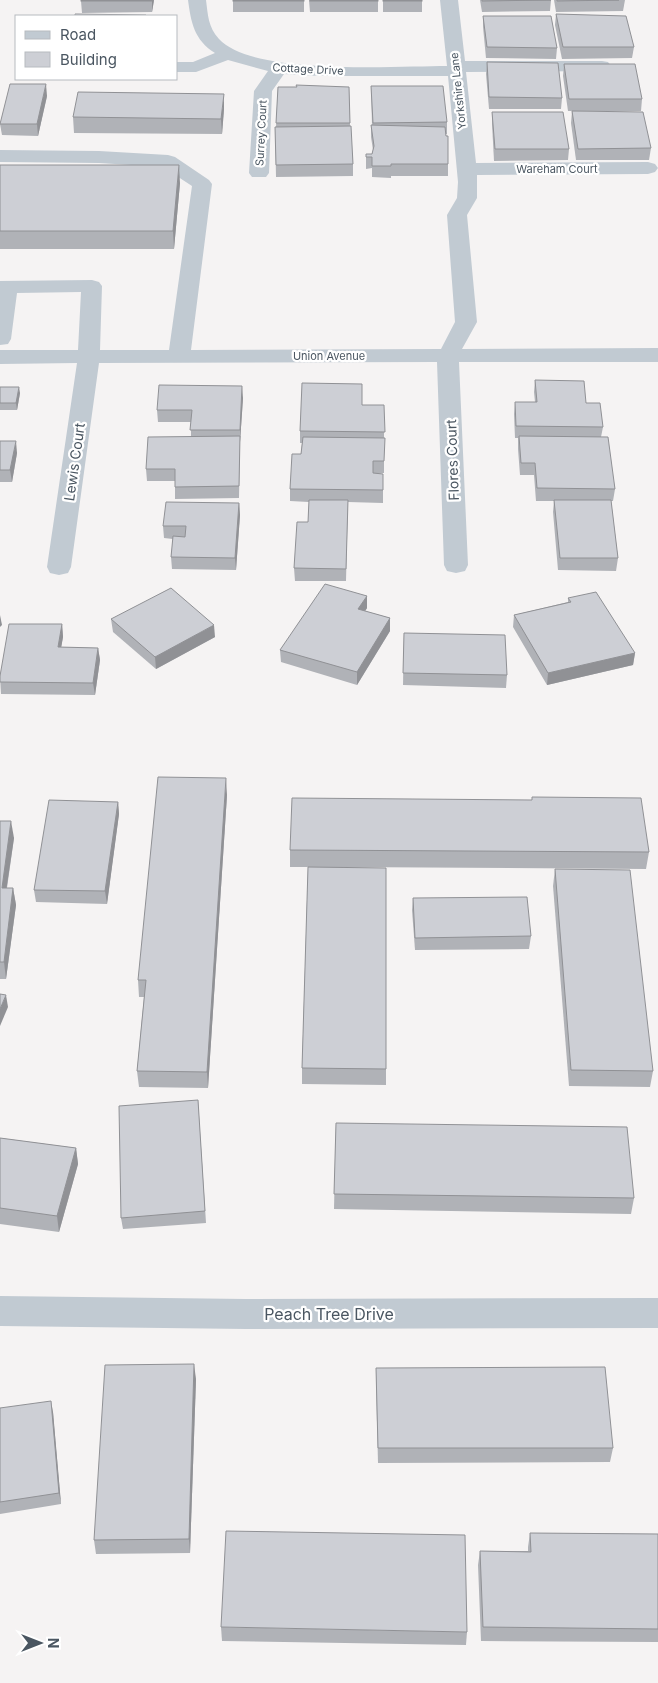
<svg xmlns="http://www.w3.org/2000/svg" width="658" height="1683" viewBox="0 0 658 1683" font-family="Inter,sans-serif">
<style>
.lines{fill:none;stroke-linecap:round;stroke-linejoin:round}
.minor{fill:#c1cad2;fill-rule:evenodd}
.wall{fill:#b0b2b7}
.shaded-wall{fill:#909195}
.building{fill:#cdcfd5;stroke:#909195}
.labels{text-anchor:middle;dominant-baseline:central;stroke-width:4.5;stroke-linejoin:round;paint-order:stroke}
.far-street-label{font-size:11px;fill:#4a5661;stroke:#fff}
.street-label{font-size:14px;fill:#4a5661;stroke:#fff}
.near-street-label{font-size:16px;fill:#4a5661;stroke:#fff}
</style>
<rect width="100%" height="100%" fill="#f5f3f3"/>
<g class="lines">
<g class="minor">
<path d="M188 0H206C208 15 208 27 219 39 253 76 396 66 447 66L440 0H458L465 61H602L608 62 611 66 608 70 602 71 466 72 476 163 648 162 655 164 658 168 655 172 648 174 477 175V198L467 215 477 322 462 349 658 348V362H459L468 565 465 571 456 573 447 571 444 565 437 362 99 363 71 567 68 573 59 575 50 573 47 567 77 363 0 364V350H78L81 292 17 293 11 339 8 344 0 345V281L92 280 99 282 102 286 100 350H169L192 186 163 167 99 163 0 162V150L99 151 168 155 175 157 209 180 212 184 191 350 441 349 455 322 447 215 457 198 458 182 448 76H320L284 74 272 91 269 173 266 177H252L249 173 254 91 268 71 228 60 196 72H176V62H193L215 53C194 40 191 22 188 0Z"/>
<path d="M0 1296 246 1299 658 1298V1328L246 1329 0 1326Z"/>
</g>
</g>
<g class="wall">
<path d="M154 0 152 12 82 13 81 1Z"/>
<rect x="233" y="0" width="71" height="12"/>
<path d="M309 0H378V12H310Z"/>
<rect x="383" y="0" width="39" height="12"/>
<path d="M480 0H551L550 11 482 12Z"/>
<path d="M554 0H625L623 11 556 12Z"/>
<path d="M556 14 634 47 632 58 562 59 555 25Z"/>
<path d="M483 16 557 48 556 59 486 58 483 27Z"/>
<path d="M487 62 562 98 561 109H489L486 74Z"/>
<path d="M564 64 642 99 641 111H568L563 76Z"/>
<path d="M371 86 447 122V134H446L448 164V176H391V178L372 177V168L366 169V154H372L373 150 371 137V125H372Z"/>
<path d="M278 87H349L350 126 353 164V176L276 177 275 127H276Z"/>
<path d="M47 96 38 136 2 135 0 124Z"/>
<path d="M224 109 222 134 74 133 73 117Z"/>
<path d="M572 111 651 148 649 160H576L571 123Z"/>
<path d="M492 112 569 149 568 160 494 161 492 124Z"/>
<path d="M0 165 180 183 174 249H0Z"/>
<path d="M535 380 586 403 603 427 601 437 615 489 613 501H611L618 558 616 571 558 570 553 512 554 501H536L534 475H520L518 449V438H515L514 414 515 402H535L534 392Z"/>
<path d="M0 387 20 393 17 410H0Z"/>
<path d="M243 398 240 442 239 498 175 499V481H147L146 469 191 436V422H158L157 410Z"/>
<path d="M362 405H384V473H377L383 474V503L348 502 346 581H295L294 568 308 522 309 502 290 501V489L301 454 302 443H300V431Z"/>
<path d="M0 441 17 453 12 482H0Z"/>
<path d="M239 503 240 515 236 570 172 569 171 557 173 539 164 538 163 526Z"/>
<path d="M367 596V608L365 611 390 618V631L357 685 281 662 280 650Z"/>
<path d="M568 598 635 653 633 665 547 685 513 627 514 615 568 602Z"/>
<path d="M111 619 215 637 156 669 113 632Z"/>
<path d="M62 624 63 637 61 647 98 648 100 660 95 695 1 694 0 676Z"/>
<path d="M404 633 507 675 506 688 403 685Z"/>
<path d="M227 795 208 1088 139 1087 137 1071 144 997H139L138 980Z"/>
<path d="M532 797 649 852 646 869 343 867 386 1069V1085L302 1084V1068L308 867H290V850L532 800Z"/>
<path d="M118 802 119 814 107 904 36 902 34 890Z"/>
<path d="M0 821 14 838 7 888H13L16 905 6 979H0Z"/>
<path d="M555 869 653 1071 650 1087 569 1086 553 886Z"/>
<path d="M413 898 531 936 529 949 415 950 412 910Z"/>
<path d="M198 1100 206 1223 123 1229 121 1218Z"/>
<path d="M336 1123 634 1198 631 1214 334 1209Z"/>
<path d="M0 1138 76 1148 78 1164 59 1232 0 1224Z"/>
<path d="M376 1368 613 1448 610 1462 378 1463 376 1383Z"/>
<path d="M196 1379 190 1553 96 1554 94 1540Z"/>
<path d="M0 1408 53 1412 61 1504 0 1514Z"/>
<path d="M530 1533 658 1534V1642L481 1641 478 1565 480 1551H528V1547Z"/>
<path d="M221 1627 467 1632 466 1645 222 1641Z"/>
</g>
<g class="shaded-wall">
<path d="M152 0H154L152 12Z"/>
<path d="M46 84 47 96 38 136 37 124Z"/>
<path d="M224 94V109L222 134 221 119Z"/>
<path d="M179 165 180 183 174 249 173 231Z"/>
<path d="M242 386 243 398 240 442V430Z"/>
<path d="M19 387 20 393 17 410 16 403Z"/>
<path d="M16 441 17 453 12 482 10 470Z"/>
<path d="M239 503 240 515 236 570 235 558Z"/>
<path d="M367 596V608L358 622V609Z"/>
<path d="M0 615 2 625 0 627Z"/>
<path d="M390 618V631L357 685V672Z"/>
<path d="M62 624 63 637 59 660 58 647Z"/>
<path d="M214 625 215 637 156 669 155 657Z"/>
<path d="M98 648 100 660 95 695 93 683Z"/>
<path d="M635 653 633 665 547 685 548 673Z"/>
<path d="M226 778 227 795 208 1088 207 1072Z"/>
<path d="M118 802 119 814 107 904 105 891Z"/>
<path d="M11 821 14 838 4 905 2 888Z"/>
<path d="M13 888 16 905 6 979 4 962Z"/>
<path d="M6 995 8 1007 0 1026V1009Z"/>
<path d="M76 1148 78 1164 59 1232 57 1216Z"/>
<path d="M194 1364 196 1379 190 1553 189 1539Z"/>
<path d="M51 1401 53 1412 61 1504 59 1493Z"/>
</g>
<g class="building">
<rect x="81" y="0" width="71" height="1"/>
<rect x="233" y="0" width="71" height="1"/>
<rect x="310" y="0" width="68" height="1"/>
<rect x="383" y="0" width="39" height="1"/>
<path d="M482 0H551L482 1Z"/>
<path d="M557 0H619L557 1Z"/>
<path d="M75 14 146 15 145 16H75Z"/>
<path d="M556 14 626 16 634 47H563Z"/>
<path d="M483 16H551L557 48 487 47Z"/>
<path d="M487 62 558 63 562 98 489 97Z"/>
<path d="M564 64H635L642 99H569Z"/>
<path d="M10 84H46L37 124H0Z"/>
<path d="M296 85 349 87 350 123H276L278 87H297Z"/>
<path d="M371 86H443L447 122 373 123Z"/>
<path d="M78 92 224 94 221 119 73 117Z"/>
<path d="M572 111 643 112 651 148 578 149Z"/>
<path d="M492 112H563L569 149H495Z"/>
<path d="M371 125 445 127 446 136H448V164H391V166H372V157H366V154H372L374 146Z"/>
<path d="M351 126 353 164 276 165 275 127Z"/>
<path d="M0 165H179L173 231H0Z"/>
<path d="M535 380 584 381 586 403H600L603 427 516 426 515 402H537Z"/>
<path d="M302 383 362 384V405H384L385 432 300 431Z"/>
<path d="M159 385 242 386 240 430H190L192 410H157Z"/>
<path d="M0 387H19L16 403H0Z"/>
<path d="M240 436 239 486 175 487V469H146L148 437Z"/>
<path d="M519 436 608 437 615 489 537 488 535 463H521Z"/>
<path d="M303 437 385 438 384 461H373V473L383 474V490L290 489 292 454H301Z"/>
<path d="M0 441H16L10 470H0Z"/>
<path d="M309 500H348L346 569 294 568 297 522H308Z"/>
<path d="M554 500H611L618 558H560Z"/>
<path d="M166 502 239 503 235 558 171 557 173 536 185 537 186 526H163Z"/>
<path d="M325 584 367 596 358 609 390 618 357 672 280 650Z"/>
<path d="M171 588 214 625 155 657 111 619Z"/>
<path d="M596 592 635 653 548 673 514 615 571 602 568 598Z"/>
<path d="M9 624H62L58 647 98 648 93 683 0 682V676Z"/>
<path d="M404 633 505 635 507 675 403 673Z"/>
<path d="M158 777 226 778 207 1072 137 1071 146 980H138Z"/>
<path d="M532 797 641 798 649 852 290 850 292 798 532 800Z"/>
<path d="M49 800 118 802 105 891 34 890Z"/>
<path d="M0 821H11L2 888H13L4 962H0Z"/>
<path d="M308 867 386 868V1069L302 1068Z"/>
<path d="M555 869 630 870 653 1071 571 1070Z"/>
<path d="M527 897 531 936 415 938 413 898Z"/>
<path d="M0 994 6 995 0 1009Z"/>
<path d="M198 1100 205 1211 121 1218 119 1106Z"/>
<path d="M336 1123 627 1127 634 1198 334 1194Z"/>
<path d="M0 1138 76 1148 57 1216 0 1208Z"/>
<path d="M194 1364 189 1539 94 1540 105 1365Z"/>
<path d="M605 1367 613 1448H378L376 1368Z"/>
<path d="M51 1401 59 1493 0 1502V1408Z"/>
<path d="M226 1531 465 1535 467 1632 221 1627Z"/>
<path d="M530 1533 658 1534V1629L483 1627 480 1551 531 1552Z"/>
</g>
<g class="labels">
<g class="far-street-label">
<text transform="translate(308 69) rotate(3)">Cottage Drive</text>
<text transform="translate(458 91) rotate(-96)">Yorkshire Lane</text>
<text transform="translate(261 133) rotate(-87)">Surrey Court</text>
<text x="557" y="169">Wareham Court</text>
<text x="329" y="356">Union Avenue</text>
</g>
<g class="street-label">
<text transform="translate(452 460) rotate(-92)">Flores Court</text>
<text transform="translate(74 462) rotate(-82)">Lewis Court</text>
</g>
<g class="near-street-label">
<text x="329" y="1314">Peach Tree Drive</text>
</g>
</g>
<rect x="15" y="15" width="162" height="65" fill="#ffffff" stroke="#b7bbc0"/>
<rect x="25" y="31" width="25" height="8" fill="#c1cad2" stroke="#b7bbc0"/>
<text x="60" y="40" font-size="15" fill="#4a5661">Road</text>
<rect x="25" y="52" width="25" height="15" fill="#cdcfd5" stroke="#b7bbc0"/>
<text x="60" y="65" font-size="15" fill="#4a5661">Building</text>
<g transform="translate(40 1643) rotate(90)" stroke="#ffffff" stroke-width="4" paint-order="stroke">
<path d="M0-4L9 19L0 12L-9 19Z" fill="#4a5661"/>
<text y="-8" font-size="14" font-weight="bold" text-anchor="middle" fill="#4a5661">N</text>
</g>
</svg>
